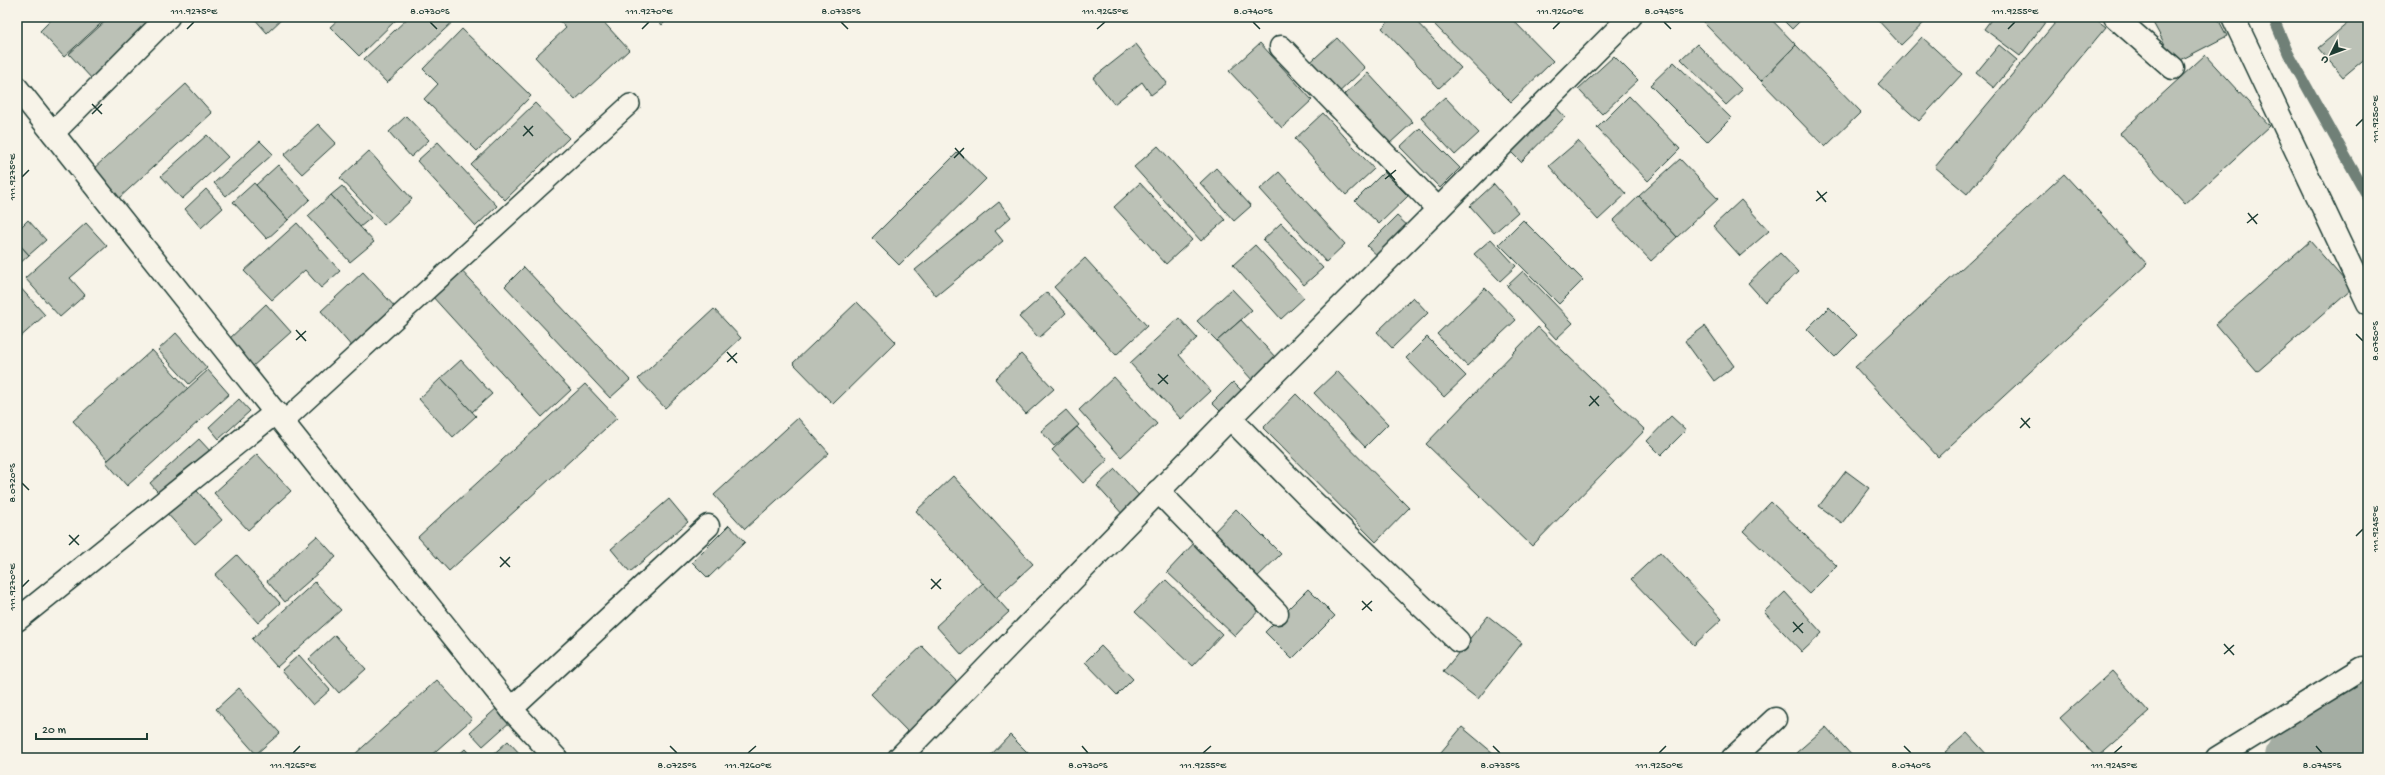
<svg xmlns="http://www.w3.org/2000/svg" width="2385" height="775" viewBox="0 0 2385 775" font-family="'Gochi Hand',sans-serif">
<style>
.lines{fill:none;stroke-linecap:round;stroke-linejoin:round}
.stream{stroke:#6f8077;stroke-width:11}
.river{stroke:#a4ada3;stroke-width:66}
.building{fill:#bbc1b6;stroke:#1f3d34}
.lane-casing{stroke:#1f3d34;stroke-width:22}
.street-casing{stroke:#1f3d34;stroke-width:25}
.lane{stroke:#f7f3e8;stroke-width:19}
.street{stroke:#f7f3e8;stroke-width:22}
.ticks{fill:none;stroke:#1f3d34;stroke-width:1.5}
.neatline{fill:none;stroke:#1f3d34;stroke-width:1.5}
.ticks-label{font-size:10px;text-anchor:middle;fill:#1f3d34}
</style>
<rect width="100%" height="100%" fill="#f7f3e8"/>
<filter id="ink" filterUnits="userSpaceOnUse"><feTurbulence type="fractalNoise" baseFrequency=".025" numOctaves="2"/><feDisplacementMap in="SourceGraphic" scale="8" xChannelSelector="R" yChannelSelector="G"/><feConvolveMatrix kernelMatrix="1 2 1 2 8 2 1 2 1" color-interpolation-filters="sRGB"/></filter>
<g filter="url(#ink)">
<g class="lines">
<path class="stream" d="M2273 17 2288 53 2368 197"/>
<path class="river" d="M2298 758 2368 714"/>
</g>
<g class="building">
<path d="M54 17H108L64 57 40 31Z"/>
<path d="M110 17H156L93 80 69 54Z"/>
<path d="M253 17H284L267 33Z"/>
<path d="M341 17H399L359 56 330 27Z"/>
<path d="M409 17H458L387 83 364 59Z"/>
<path d="M556 17H599L629 50 575 100 535 57 566 28Z"/>
<path d="M655 17H670L662 25Z"/>
<path d="M1393 17H1412L1461 68 1439 88 1382 28Z"/>
<path d="M1427 17H1510L1553 61 1511 102Z"/>
<path d="M1705 17H1769L1796 45 1761 81 1702 21Z"/>
<path d="M1780 17H1804L1792 29Z"/>
<path d="M1875 17H1930L1901 45Z"/>
<path d="M1993 17H2049L2020 56 1984 29Z"/>
<path d="M2060 17H2093L2106 27 1967 194 1935 167Z"/>
<path d="M2150 17H2217L2227 36 2175 63Z"/>
<path d="M2340 17H2351L2345 22Z"/>
<path d="M2355 17H2365L2368 20V56L2343 77 2318 48Z"/>
<path d="M462 29 531 96 477 151 424 99 438 84 423 69Z"/>
<path d="M1922 37 1962 74 1919 121 1878 84Z"/>
<path d="M1337 38 1365 68 1334 97 1305 67Z"/>
<path d="M1260 43 1312 100 1282 128 1229 71Z"/>
<path d="M1136 44 1167 83 1151 95 1142 82 1114 104 1093 78Z"/>
<path d="M1697 44 1742 90 1726 105 1681 59Z"/>
<path d="M1796 45 1861 112 1825 147 1761 81Z"/>
<path d="M1999 45 2017 60 1994 88 1976 73Z"/>
<path d="M2205 55 2270 126 2185 204 2120 133Z"/>
<path d="M1614 56 1638 80 1602 114 1578 89Z"/>
<path d="M1674 62 1731 118 1707 142 1650 85Z"/>
<path d="M1368 73 1413 122 1389 144 1344 95Z"/>
<path d="M186 84 212 113 118 199 92 170Z"/>
<path d="M1629 96 1680 149 1648 181 1597 128Z"/>
<path d="M1445 97 1479 133 1455 155 1421 118Z"/>
<path d="M535 103 569 138 505 200 471 165Z"/>
<path d="M1552 103 1565 117 1521 162 1507 148Z"/>
<path d="M1323 113 1374 169 1346 195 1295 139Z"/>
<path d="M406 116 429 140 411 157 389 132Z"/>
<path d="M318 124 336 143 302 174 284 155Z"/>
<path d="M1420 128 1460 168 1440 188 1400 147Z"/>
<path d="M207 135 228 157 182 199 161 176Z"/>
<path d="M260 141 273 154 226 196 214 183Z"/>
<path d="M1578 141 1626 194 1598 220 1549 166Z"/>
<path d="M438 142 497 206 476 226 417 161Z"/>
<path d="M1158 146 1225 220 1201 241 1134 167Z"/>
<path d="M369 151 412 199 384 225 340 178Z"/>
<path d="M958 152 986 179 899 265 872 238Z"/>
<path d="M1680 159 1718 199 1677 237 1639 196Z"/>
<path d="M278 165 310 199 288 220 256 185Z"/>
<path d="M1216 168 1251 206 1234 221 1200 183Z"/>
<path d="M1279 172 1345 244 1326 262 1260 189Z"/>
<path d="M1384 172 1408 196 1379 224 1355 201Z"/>
<path d="M2064 174 2147 264 1938 457 1855 367Z"/>
<path d="M254 183 288 220 267 239 233 202Z"/>
<path d="M1140 183 1192 240 1166 264 1114 207Z"/>
<path d="M1494 184 1518 212 1494 233 1470 206Z"/>
<path d="M342 186 371 218 360 227 331 195Z"/>
<path d="M206 189 223 208 201 228 185 209Z"/>
<path d="M331 195 374 242 350 262 308 216Z"/>
<path d="M1639 196 1677 237 1651 261 1613 221Z"/>
<path d="M1741 200 1769 231 1740 256 1713 226Z"/>
<path d="M999 202 1011 217 995 231 1003 241 936 296 915 270Z"/>
<path d="M1397 216 1410 228 1380 258 1367 246Z"/>
<path d="M28 220 46 240 29 255 17 242V231Z"/>
<path d="M1523 220 1583 280 1559 304 1499 244Z"/>
<path d="M86 223 107 246 70 278 85 295 60 317 25 278Z"/>
<path d="M297 223 340 271 321 288 305 270 272 300 244 271Z"/>
<path d="M1281 223 1323 268 1304 285 1263 240Z"/>
<path d="M1491 239 1516 266 1500 281 1474 254Z"/>
<path d="M2310 241 2352 289 2257 372 2216 324Z"/>
<path d="M17 242 29 255 17 266Z"/>
<path d="M1255 245 1304 298 1281 319 1233 265Z"/>
<path d="M1780 253 1798 272 1765 302 1748 283Z"/>
<path d="M1085 258 1147 326 1116 355 1054 287Z"/>
<path d="M524 267 630 380 610 398 505 286Z"/>
<path d="M460 269 571 390 542 417 431 295Z"/>
<path d="M1523 271 1573 323 1556 339 1507 286Z"/>
<path d="M363 272 396 308 353 348 321 311Z"/>
<path d="M17 284 45 315 17 340Z"/>
<path d="M1485 288 1516 320 1467 366 1437 334Z"/>
<path d="M1232 289 1252 310 1217 341 1197 321Z"/>
<path d="M1047 292 1066 313 1039 338 1019 317Z"/>
<path d="M1413 297 1428 313 1392 348 1377 332Z"/>
<path d="M857 302 896 342 833 404 793 363Z"/>
<path d="M266 304 291 332 252 367 228 340Z"/>
<path d="M1829 307 1857 335 1835 357 1807 329Z"/>
<path d="M714 309 741 338 665 408 638 379Z"/>
<path d="M1179 318 1197 338 1179 355 1211 391 1181 419 1130 363Z"/>
<path d="M1241 320 1277 359 1253 381 1217 341Z"/>
<path d="M1705 326 1734 366 1714 381 1685 341Z"/>
<path d="M1538 327 1645 430 1532 546 1426 444Z"/>
<path d="M176 333 207 368 189 384 158 350Z"/>
<path d="M1427 337 1466 376 1444 397 1406 358Z"/>
<path d="M152 350 188 389 108 460 73 421Z"/>
<path d="M1021 354 1054 389 1026 414 995 379Z"/>
<path d="M461 360 492 394 472 412 441 378Z"/>
<path d="M208 370 229 394 127 486 106 462Z"/>
<path d="M1337 371 1388 424 1365 447 1314 393Z"/>
<path d="M1114 377 1157 424 1121 457 1079 410Z"/>
<path d="M441 378 476 416 453 437 419 399Z"/>
<path d="M1233 382 1247 396 1226 417 1212 403Z"/>
<path d="M585 384 617 418 449 571 418 537Z"/>
<path d="M1296 394 1409 508 1376 542 1263 428Z"/>
<path d="M239 399 250 411 219 439 209 427Z"/>
<path d="M1066 410 1079 425 1054 446 1041 431Z"/>
<path d="M1671 416 1686 430 1661 455 1647 441Z"/>
<path d="M798 418 829 453 745 529 714 495Z"/>
<path d="M1077 427 1108 460 1083 483 1052 450Z"/>
<path d="M199 439 211 452 162 497 150 483Z"/>
<path d="M257 454 291 491 248 530 214 493Z"/>
<path d="M1115 469 1144 501 1125 517 1097 486Z"/>
<path d="M1846 471 1869 488 1842 523 1819 506Z"/>
<path d="M953 476 1033 564 996 598 916 511Z"/>
<path d="M191 484 222 520 195 544 163 509Z"/>
<path d="M669 499 688 522 630 572 611 549Z"/>
<path d="M1771 502 1837 566 1809 594 1743 531Z"/>
<path d="M1236 509 1281 554 1254 580 1210 536Z"/>
<path d="M729 525 745 542 708 578 692 562Z"/>
<path d="M317 536 336 557 285 602 267 581Z"/>
<path d="M1196 541 1264 605 1235 636 1167 572Z"/>
<path d="M1660 552 1722 619 1694 645 1631 579Z"/>
<path d="M237 555 280 603 258 623 215 575Z"/>
<path d="M1166 580 1222 634 1192 666 1135 612Z"/>
<path d="M315 582 341 610 277 667 252 639Z"/>
<path d="M983 583 1009 612 962 655 936 626Z"/>
<path d="M1308 589 1335 616 1292 659 1265 632Z"/>
<path d="M1785 592 1822 633 1802 652 1764 612Z"/>
<path d="M1488 616 1522 643 1478 699 1443 672Z"/>
<path d="M335 635 366 669 339 693 309 659Z"/>
<path d="M922 646 959 684 908 732 871 694Z"/>
<path d="M1101 646 1133 679 1117 695 1085 662Z"/>
<path d="M299 655 330 690 313 705 282 670Z"/>
<path d="M2112 671 2149 712 2097 758 2060 718Z"/>
<path d="M437 680 472 719 428 758H357L354 755Z"/>
<path d="M239 688 280 733 256 754 216 709Z"/>
<path d="M498 707 511 721 483 746 470 732Z"/>
<path d="M1462 727 1499 758H1436Z"/>
<path d="M1826 727 1854 758H1801L1796 753Z"/>
<path d="M1967 733 1990 758H1951L1945 752Z"/>
<path d="M1010 735 1033 758H988Z"/>
<path d="M508 741 522 756 489 758Z"/>
<path d="M465 749 473 758H455Z"/>
</g>
<g class="lines">
<defs>
<path id="lane" d="M283 422 630 104"/>
<g id="street">
<path d="M2115 17 2173 68"/>
<path d="M2233 17 2368 303"/>
<path d="M1281 47 1438 209"/>
<path d="M17 88 511 709 556 758"/>
<path d="M53 133 168 17"/>
<path d="M1230 418 1307 496 1458 641"/>
<path d="M1158 491 1277 613"/>
<path d="M17 620 276 412"/>
<path d="M511 709 708 526"/>
<path d="M899 758 1230 418 1630 17"/>
<path d="M1733 758 1775 719"/>
<path d="M2217 758 2363 668"/>
</g>
</defs>
<use href="#lane" class="lane-casing"/>
<use href="#street" class="street-casing"/>
<use href="#lane" class="lane"/>
<use href="#street" class="street"/>
</g>
</g>
<path class="ticks" d="M430 22 437 29M841 22 848 29M1253 22 1260 29M1664 22 1671 29M187 29 194 22M642 29 649 22M1097 29 1105 22M1553 29 1560 22M2008 29 2015 22M92 104 102 114M92 114 102 104M524 126 533 136M2356 126 2363 119M523 136 533 126M955 148 964 158M954 158 964 148M1386 170 1395 180M22 177 29 170M1385 179 1396 170M1817 191 1826 202M1816 201 1827 192M2248 213 2257 224M2247 223 2258 214M296 330 306 341M2356 334 2363 341M296 340 306 331M727 352 737 363M727 362 737 353M1158 374 1168 384M1158 384 1168 375M1590 396 1599 406M1589 406 1599 396M2021 418 2030 428M2020 428 2030 418M22 483 29 490M69 535 79 545M2356 536 2363 529M69 545 79 535M500 557 510 567M500 567 510 557M931 579 941 589M22 587 29 580M931 589 941 579M1362 601 1372 611M1362 610 1372 601M1793 622 1803 633M1793 632 1803 623M2224 644 2234 655M2224 654 2234 645M670 746 677 753M1082 746 1088 753M1493 746 1500 753M1904 746 1911 753M2316 746 2322 753M293 753 300 746M748 753 756 746M1203 753 1211 746M1659 753 1666 746M2114 753 2122 746"/>
<rect width="2385" height="775" fill="none" stroke="#f7f3e8" stroke-width="44"/>
<g transform="translate(2331 54) rotate(228)" stroke="#f7f3e8" stroke-width="3" paint-order="stroke">
<path d="M0-3L7 15L0 10L-7 15Z" fill="#1f3d34"/>
<text y="-6" font-size="11" font-weight="bold" text-anchor="middle" fill="#1f3d34">U</text>
</g>
<path d="M36 733v6h111v-6" fill="none" stroke="#1f3d34" stroke-width="2"/>
<text x="42" y="733" font-size="12" fill="#1f3d34" stroke="#f7f3e8" stroke-width="3" paint-order="stroke">20 m</text>
<rect x="22" y="22" width="2341" height="731" class="neatline"/>
<g class="ticks-label">
<text x="194" y="14">111.9275°E</text>
<text x="430" y="14">8.0730°S</text>
<text x="649" y="14">111.9270°E</text>
<text x="841" y="14">8.0735°S</text>
<text x="1105" y="14">111.9265°E</text>
<text x="1253" y="14">8.0740°S</text>
<text x="1560" y="14">111.9260°E</text>
<text x="1664" y="14">8.0745°S</text>
<text x="2015" y="14">111.9255°E</text>
<text transform="translate(2374 119) rotate(-90)" y="4">111.9250°E</text>
<text transform="translate(11 177) rotate(-90)" y="4">111.9275°E</text>
<text transform="translate(2374 341) rotate(-90)" y="4">8.0750°S</text>
<text transform="translate(11 483) rotate(-90)" y="4">8.0720°S</text>
<text transform="translate(2374 529) rotate(-90)" y="4">111.9245°E</text>
<text transform="translate(11 587) rotate(-90)" y="4">111.9270°E</text>
<text x="293" y="768">111.9265°E</text>
<text x="677" y="768">8.0725°S</text>
<text x="748" y="768">111.9260°E</text>
<text x="1088" y="768">8.0730°S</text>
<text x="1203" y="768">111.9255°E</text>
<text x="1500" y="768">8.0735°S</text>
<text x="1659" y="768">111.9250°E</text>
<text x="1911" y="768">8.0740°S</text>
<text x="2114" y="768">111.9245°E</text>
<text x="2322" y="768">8.0745°S</text>
</g>
</svg>
